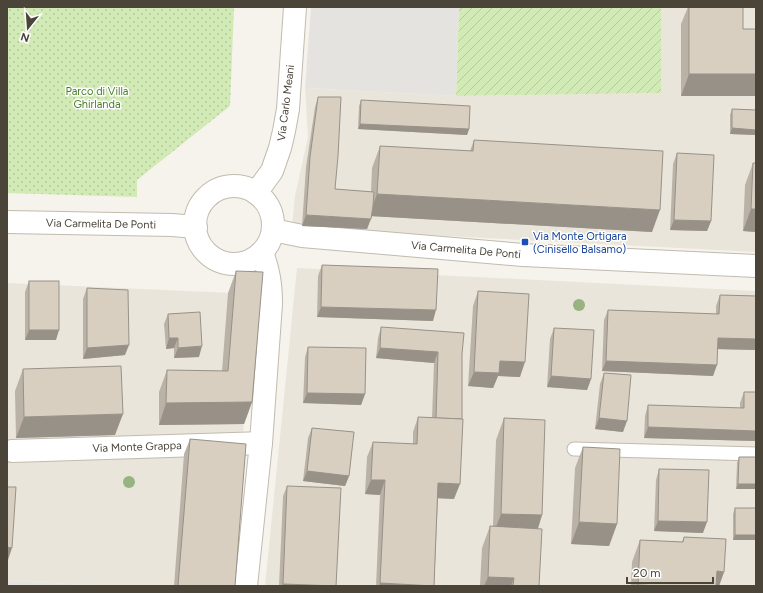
<svg xmlns="http://www.w3.org/2000/svg" width="763" height="593" viewBox="0 0 763 593" font-family="Figtree,sans-serif">
<style>
.residential{fill:#eae5da}
.park{fill:url(#park-dots)}
.garden{fill:url(#garden-furrows)}
.parking{fill:#e5e3e0}
.lines{fill:none;stroke-linecap:round;stroke-linejoin:round}
.lane-casing{stroke:#c2bbae;stroke-width:15}
.street-casing{stroke:#c2bbae;stroke-width:24}
.lane{stroke:#fff;stroke-width:13}
.street{stroke:#fff;stroke-width:22}
.tree{fill:#97b381}
.wall{fill:#bab2a6}
.shaded-wall{fill:#979187}
.building{fill:#d8cfc1;stroke:#979187}
.transit-dot{fill:#1a4fb4;stroke:#fff;stroke-width:1.5}
.labels{text-anchor:middle;dominant-baseline:central;stroke-width:3;stroke-linejoin:round;paint-order:stroke}
.park-label{font-size:11px;fill:#4a7f2a;stroke:#fff}
.street-label{font-size:11px;fill:#4b4439;stroke:#fff}
.transit-label{font-size:11px;fill:#164399;stroke:#fff;text-anchor:start}
</style>
<defs>
<pattern id="park-dots" width="8" height="8" patternUnits="userSpaceOnUse"><rect width="8" height="8" fill="#d2eab5"/><path d="M2 2h.1M6 6h.1" fill="none" stroke="#b6ca9c" stroke-width="1.8" stroke-linecap="round"/></pattern>
<pattern id="garden-furrows" width="10" height="10" patternUnits="userSpaceOnUse"><rect width="10" height="10" fill="#d2eab5"/><path d="M-1 1l2-2M0 10L10 0M9 11l2-2" fill="none" stroke="#b6ca9c"/></pattern>
</defs>
<rect width="100%" height="100%" fill="#f6f3ec"/>
<g class="residential">
<path d="M661 7H756V252L292 228 295 196 308 137 305 88 456 96 661 93Z"/>
<path d="M297 268 756 291V586H265Z"/>
<path d="M7 283 255 294 230 586H113L7 581Z"/>
</g>
<path class="park" d="M7 7H234L230 106 137 180V197L7 193Z"/>
<path class="garden" d="M459 7H661V93L456 96Z"/>
<g class="parking">
<path d="M311 7H459L456 96 305 88Z"/>
<path d="M7 581 113 586H7Z"/>
</g>
<g class="lines">
<defs>
<path id="lane" d="M574 449 756 454"/>
<g id="street">
<circle cx="234" cy="225" r="39"/>
<path d="M256 193 272 171 280 148 284 131 288 109 295 7"/>
<path d="M7 222 172 225 196 227"/>
<path d="M273 230 302 236 523 255 756 266"/>
<path d="M12 451 261 443"/>
<path d="M246 586 261 443 271 304C271 284 269 272 262 252"/>
</g>
</defs>
<use href="#lane" class="lane-casing"/>
<use href="#street" class="street-casing"/>
<use href="#lane" class="lane"/>
<use href="#street" class="street"/>
</g>
<g class="tree">
<circle cx="579" cy="305" r="6"/>
<circle cx="129" cy="482" r="6"/>
</g>
<g class="wall">
<path d="M688 7H743L681 96V24Z"/>
<path d="M318 97 335 189 371 192 372 168 380 146 470 151 474 140 652 232 371 216 367 229 302 226 306 167 315 107Z"/>
<path d="M361 100 469 129 467 135 358 129 359 106Z"/>
<path d="M732 109 756 110V135L730 134V115Z"/>
<path d="M677 153 711 221 707 231 670 230 673 164Z"/>
<path d="M753 163 756 232 743 231 745 185Z"/>
<path d="M322 265 433 321 317 317 318 276Z"/>
<path d="M236 271 252 402 244 424 159 425V392L167 370 222 371 228 293Z"/>
<path d="M29 281 56 340H25V292Z"/>
<path d="M87 288 125 355 83 359V299Z"/>
<path d="M478 291 520 377 498 376 493 388 468 386 473 306Z"/>
<path d="M720 295 756 296V350L718 349 713 376 602 371 604 320 608 310 716 314V306Z"/>
<path d="M168 314 199 357 174 358V348L166 349 164 324Z"/>
<path d="M381 327 462 354 454 499 438 498 434 586H376L380 495 365 494 367 457 373 442 413 444V432L418 417 432 418 434 363 376 358 378 338Z"/>
<path d="M554 328 591 379 587 390 547 387 550 339Z"/>
<path d="M308 347 365 394 361 405 303 403 305 357Z"/>
<path d="M23 369 115 435 16 438 15 391Z"/>
<path d="M604 373 623 432 595 429 600 384Z"/>
<path d="M744 392 756 441 644 438 645 416 648 405 740 408V403Z"/>
<path d="M504 418 542 515 538 529 539 586H480L482 548 490 526H493L496 440Z"/>
<path d="M312 428 349 476 345 486 303 481 308 438Z"/>
<path d="M190 439 235 586H174L184 454Z"/>
<path d="M583 447 617 524 609 546 571 544 575 468Z"/>
<path d="M739 457H756L736 489 737 463Z"/>
<path d="M659 469 703 533 654 531 656 480Z"/>
<path d="M287 486 336 586H279L283 496Z"/>
<path d="M735 508H756V540H733V514Z"/>
<path d="M684 537 724 572 719 586H631L632 562 640 540 682 542Z"/>
</g>
<g class="shaded-wall">
<path d="M689 74H756V96H681Z"/>
<path d="M360 124 469 129 467 135 358 129Z"/>
<path d="M732 128 756 130V135L730 134Z"/>
<path d="M377 194 660 210 652 232 369 216Z"/>
<path d="M751 209H756V232L743 231Z"/>
<path d="M306 215 371 219 367 229 302 226Z"/>
<path d="M674 220 711 221 707 231 670 230Z"/>
<path d="M321 307 436 310 433 321 317 317Z"/>
<path d="M29 330H59L56 340H25Z"/>
<path d="M169 338H178L174 348 166 349Z"/>
<path d="M718 338 756 339V350L714 349Z"/>
<path d="M129 345 125 355 83 359 87 348Z"/>
<path d="M202 346 199 357 174 358 178 348Z"/>
<path d="M380 348 438 352 434 363 376 358Z"/>
<path d="M500 361 525 362 520 377 498 376 493 388 468 386 474 372Z"/>
<path d="M606 361 717 365 713 376 602 371Z"/>
<path d="M551 376 591 379 587 390 547 387Z"/>
<path d="M307 393 365 394 361 405 303 403Z"/>
<path d="M252 402 244 424 159 425 166 403Z"/>
<path d="M123 414 115 435 16 438 24 417Z"/>
<path d="M599 418 627 421 623 432 595 429Z"/>
<path d="M648 427 756 431V441L644 438Z"/>
<path d="M307 471 349 476 345 486 303 481Z"/>
<path d="M371 480H385L380 495 365 494Z"/>
<path d="M438 483 460 484 454 499 433 498Z"/>
<path d="M738 484H756V489H736Z"/>
<path d="M501 514 542 515 535 537 493 535Z"/>
<path d="M658 521 707 522 703 533 654 531Z"/>
<path d="M579 522 617 524 609 546 571 544Z"/>
<path d="M735 535H756V540H733Z"/>
<path d="M7 547 12 548 7 563Z"/>
<path d="M717 571 724 572 719 586H711Z"/>
<path d="M488 577 514 578 511 586H484Z"/>
<path d="M380 583 434 586H379Z"/>
<path d="M283 584 332 586H282Z"/>
<path d="M638 585 662 586H638Z"/>
</g>
<g class="building">
<path d="M689 7H743V29H756V74H689Z"/>
<path d="M318 97H341L338 156 335 189 374 192 373 206 371 219 306 215 310 157Z"/>
<path d="M361 100 470 106 469 129 360 124Z"/>
<path d="M732 109 756 110V130L732 128Z"/>
<path d="M474 140 663 151 660 210 377 194 380 146 473 151Z"/>
<path d="M677 153 714 155 711 221 674 220Z"/>
<path d="M753 163H756V209H751Z"/>
<path d="M322 265 438 269 436 310 321 307Z"/>
<path d="M236 271 263 272 252 402 166 403 167 370 228 371Z"/>
<rect x="29" y="281" width="30" height="49"/>
<path d="M87 288 128 290 129 345 87 348Z"/>
<path d="M478 291 529 294 525 362 500 361 499 373 474 372Z"/>
<path d="M720 295 756 296V339L718 338 717 365 606 361 608 310 719 314Z"/>
<path d="M200 312 202 346 178 348V338H169L168 314Z"/>
<path d="M381 327 464 333 462 354V419L436 418 438 352 380 348Z"/>
<path d="M554 328 594 330 591 379 551 376Z"/>
<path d="M308 347 366 348 365 394 307 393Z"/>
<path d="M121 366 123 414 24 417 23 369Z"/>
<path d="M604 373 631 375 627 421 599 418Z"/>
<path d="M744 392H756V431L648 427V405L744 408Z"/>
<path d="M418 417 463 419 460 484 438 483 434 586 380 583 385 480H371L373 442 417 444Z"/>
<path d="M504 418 545 420 542 515 501 514Z"/>
<path d="M312 428 354 432 349 476 307 471Z"/>
<path d="M190 439 246 444 235 586H178Z"/>
<path d="M583 447 620 449 617 524 579 522Z"/>
<path d="M739 457H756V484H738Z"/>
<path d="M659 469 709 470 707 522 658 521Z"/>
<path d="M287 486 341 488 336 586 283 584Z"/>
<path d="M7 487H16L12 548 7 547Z"/>
<rect x="735" y="508" width="21" height="27"/>
<path d="M490 526 542 529 539 586H513L514 578 488 577Z"/>
<path d="M684 537 726 539 724 572 717 571 716 586H662L638 585 640 540 683 542Z"/>
</g>
<rect class="transit-dot" x="521" y="238" width="8" height="8" rx="2"/>
<g class="labels">
<g class="park-label">
<text x="97" y="91">Parco di Villa<tspan x="97" dy="13">Ghirlanda</tspan></text>
</g>
<g class="street-label">
<text transform="translate(286 103) rotate(-83)">Via Carlo Meani</text>
<text transform="translate(101 224) rotate(1)">Via Carmelita De Ponti</text>
<text transform="translate(466 250) rotate(5)">Via Carmelita De Ponti</text>
<text transform="translate(137 447) rotate(-2)">Via Monte Grappa</text>
</g>
<g class="transit-label">
<text x="533" y="236">Via Monte Ortigara<tspan x="533" dy="13">(Cinisello Balsamo)</tspan></text>
</g>
</g>
<rect width="763" height="593" fill="none" stroke="#4b4439" stroke-width="16"/>
<g transform="translate(28 28) rotate(197)" stroke="#ffffff" stroke-width="3" paint-order="stroke">
<path d="M0-3L7 15L0 10L-7 15Z" fill="#4b4439"/>
<text y="-6" font-size="11" font-weight="bold" text-anchor="middle" fill="#4b4439">N</text>
</g>
<path d="M627 577v6h86v-6" fill="none" stroke="#4b4439" stroke-width="2"/>
<text x="633" y="577" font-size="12" fill="#4b4439" stroke="#ffffff" stroke-width="3" paint-order="stroke">20 m</text>
</svg>
